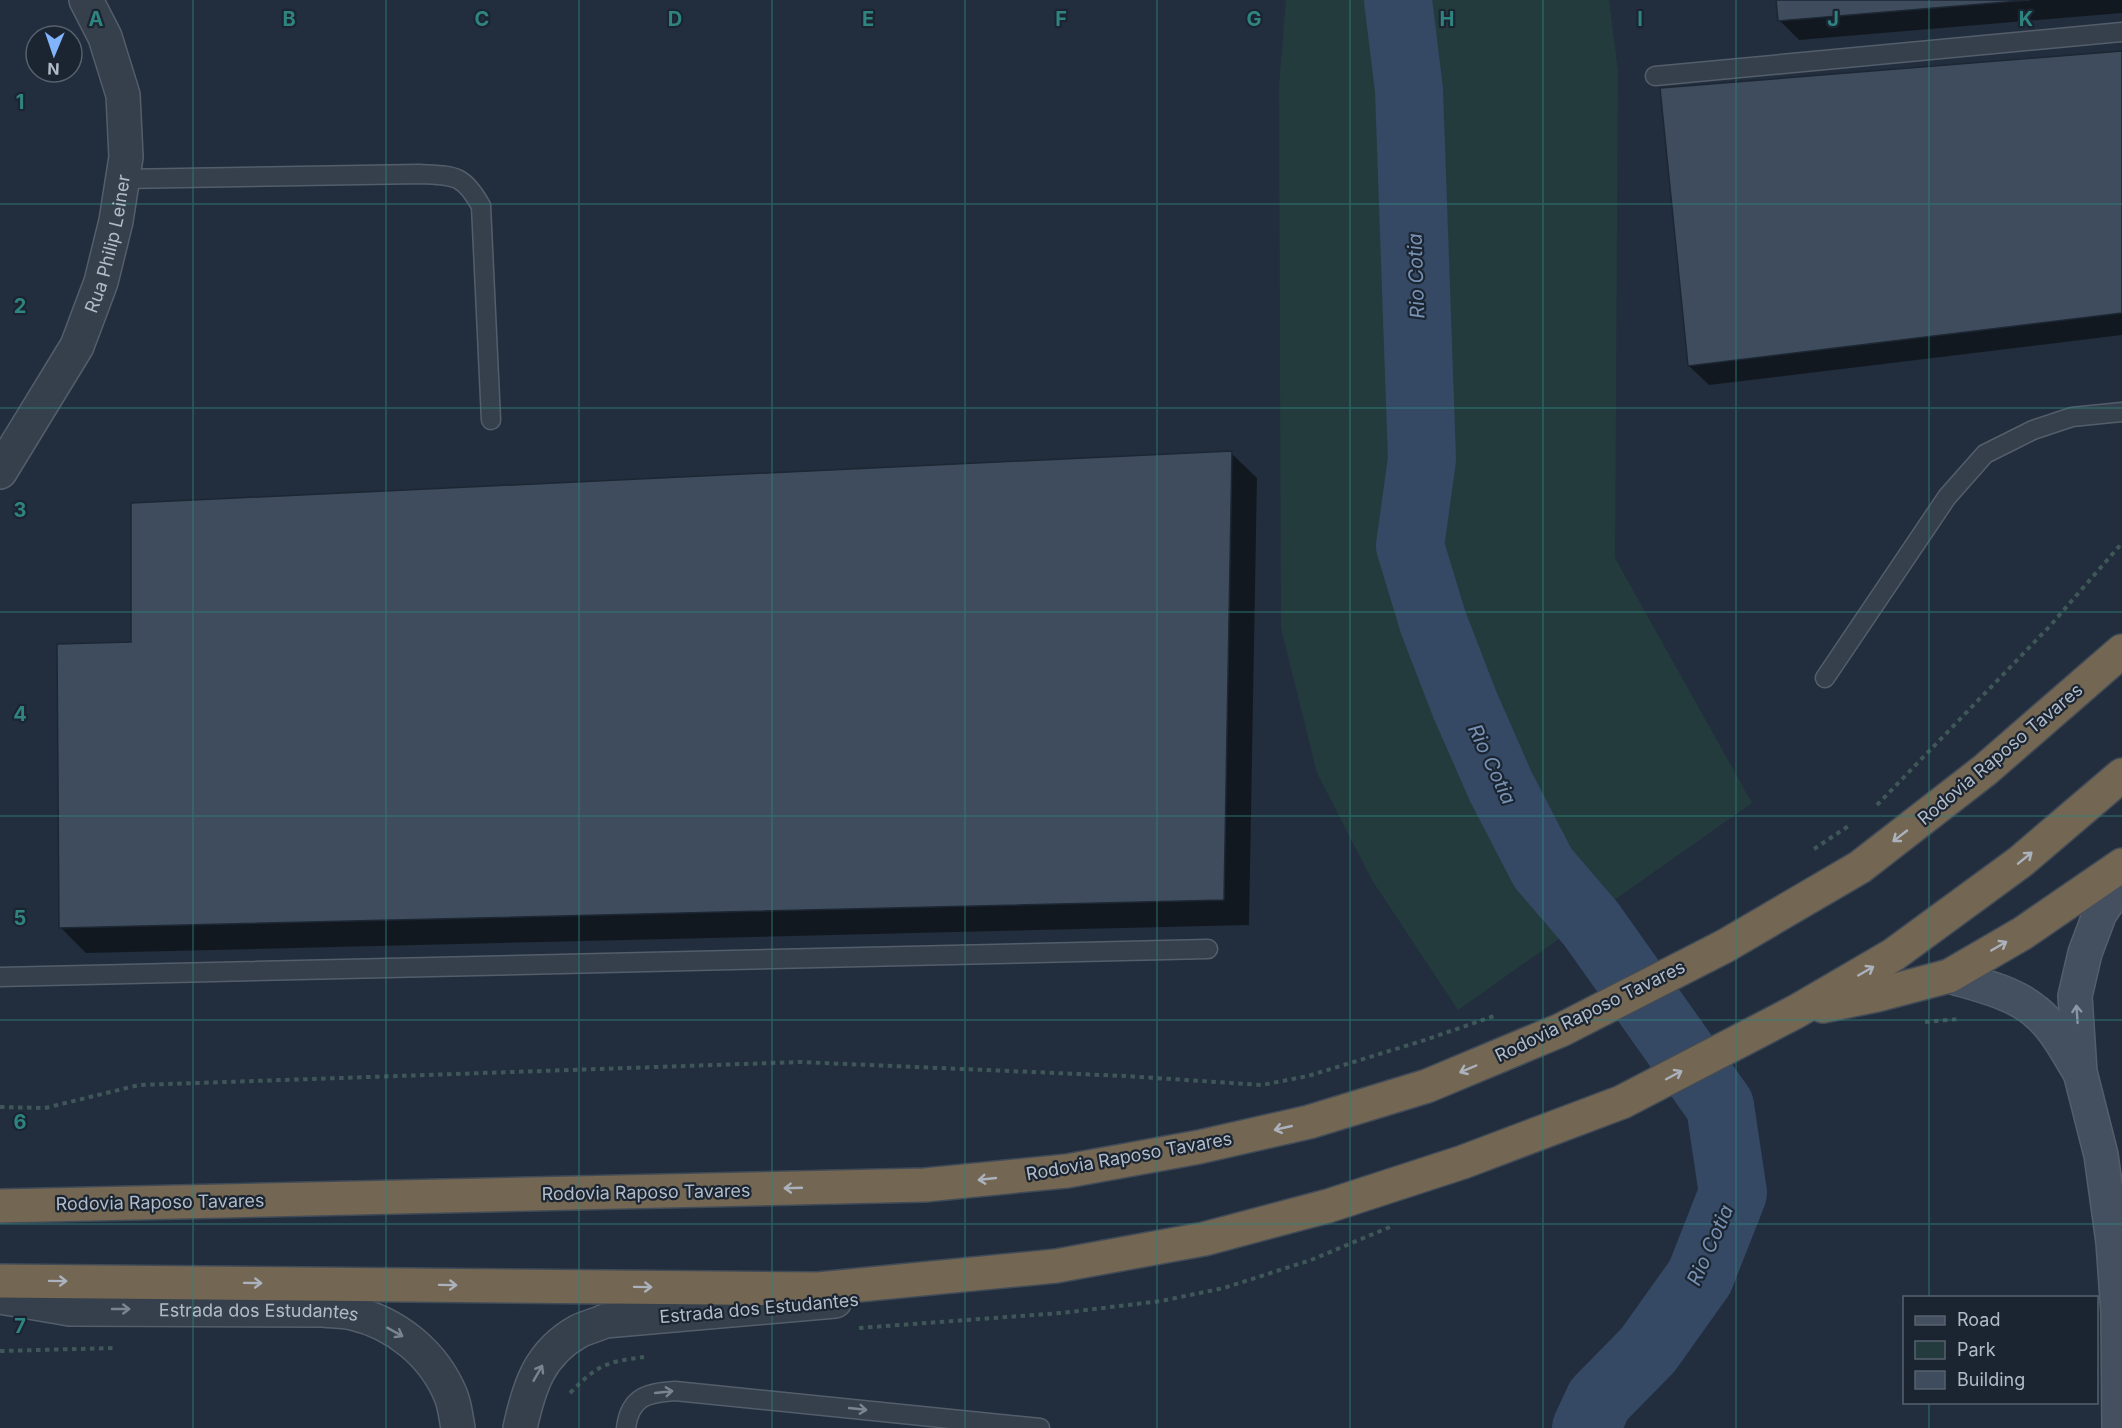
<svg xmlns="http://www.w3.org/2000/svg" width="2122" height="1428" viewBox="0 0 2122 1428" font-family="Inter,sans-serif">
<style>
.green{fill:#243b3e}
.shadow{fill:#0007}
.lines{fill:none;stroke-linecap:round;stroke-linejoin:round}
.river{stroke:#354965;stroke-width:68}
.building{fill:#3e4c5d;stroke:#1d2734;stroke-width:1.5}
.service-casing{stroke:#545e6b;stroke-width:21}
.minor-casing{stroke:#545e6b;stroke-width:36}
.secondary-casing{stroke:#545e6b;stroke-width:36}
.motorway-casing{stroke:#414b58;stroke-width:36}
.path{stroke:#3f5758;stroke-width:4;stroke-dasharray:4.5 4.5;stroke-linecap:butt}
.service{stroke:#36404d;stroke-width:18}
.minor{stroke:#36404d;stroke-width:33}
.secondary{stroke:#444f60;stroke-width:33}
.motorway{stroke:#736652;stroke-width:33}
.oneway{stroke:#abb2bd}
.oneway2{stroke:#8b95a4}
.oneway3{stroke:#7a8491}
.grid{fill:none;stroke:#2f8480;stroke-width:1.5;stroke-opacity:0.55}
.labels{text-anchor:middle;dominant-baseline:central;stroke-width:4.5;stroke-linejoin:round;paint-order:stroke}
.street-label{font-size:18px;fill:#b1bbc9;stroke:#1b2532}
.water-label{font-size:20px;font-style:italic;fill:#7891b2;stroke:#1b2532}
.grid-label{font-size:20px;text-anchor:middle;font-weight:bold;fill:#2f8480;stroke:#1b2532;stroke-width:4.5;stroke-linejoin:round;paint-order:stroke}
</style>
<rect width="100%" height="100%" fill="#222e3d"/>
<path class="green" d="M1286 0H1609L1618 71 1615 558 1752 803 1458 1010 1372 880 1317 773 1281 628 1279 85Z"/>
<g class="shadow">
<path d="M1778 0H2122V13L1799 40 1780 21Z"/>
<path d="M2122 53V335L1709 385 1689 366Z"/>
<path d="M1231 453 1257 478 1249 925 86 953 61 928 133 643Z"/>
</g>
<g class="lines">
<path class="river" d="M1398 0 1409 90 1422 459 1410 546 1433 622 1465 705 1501 787 1543 868 1591 924 1720 1106 1733 1193 1700 1277 1648 1350 1599 1400 1586 1428"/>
</g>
<g class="building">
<path d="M1776 0H2030L1778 21Z"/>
<path d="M2122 51V313L1688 366 1660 88Z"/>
<path d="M1232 451 1224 900 59 928 57 644 131 642V503Z"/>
</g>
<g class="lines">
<defs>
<g id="service">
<path d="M1655 76 2122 32"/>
<path d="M122 179 420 174C455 176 463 174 481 206L491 420"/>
<path d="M1825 678 1947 497 1985 454 2033 430 2072 417 2122 412"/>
<path d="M0 977 1208 949"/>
<path d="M626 1428C630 1396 648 1393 675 1391L1040 1428"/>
</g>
<g id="minor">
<path id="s1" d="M0 472 77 346 101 282 116 221 126 157 123 95 105 37 86 0"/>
<path id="s2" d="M0 1297 70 1309 324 1310C333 1311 343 1311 352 1313 396 1323 434 1354 451 1396 455 1406 456 1418 458 1428"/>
<path d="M520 1428C529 1387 539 1353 579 1331 587 1327 597 1325 605 1321L835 1301"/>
</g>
<g id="secondary">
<path d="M1949 976C1976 984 2013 992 2035 1011 2054 1026 2066 1050 2079 1071"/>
<path d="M2119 1428 2118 1313 2113 1242 2101 1155 2080 1072 2075 996 2085 953 2100 913 2122 882"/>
</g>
<g id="motorway">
<path d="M1823 1006 1877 995 1949 976 2023 933 2122 865"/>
<path d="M0 1206 925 1185 1067 1171 1199 1147 1309 1122 1427 1086 1561 1030 1725 946 1860 867 1985 770 2122 651"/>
<path d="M0 1281 818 1289 1056 1266 1204 1239 1328 1206 1463 1162 1622 1102 1797 1011 1893 955 2020 862 2122 775"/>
</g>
</defs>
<use href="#service" class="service-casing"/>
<use href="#minor" class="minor-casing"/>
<use href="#secondary" class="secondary-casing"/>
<use href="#motorway" class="motorway-casing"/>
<g class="path">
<path d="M1877 805 2049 627 2122 543"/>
<path d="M1814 849 1850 825"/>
<path d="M1925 1022 1959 1019"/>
<path d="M0 1107 45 1108 139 1085 800 1062 1125 1076 1262 1085 1308 1076 1425 1040 1497 1015"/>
<path d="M859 1328 1061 1313 1161 1301 1224 1288 1311 1260 1390 1227"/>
<path d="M0 1351 115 1348"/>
<path d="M570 1393C597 1365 606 1362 644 1357"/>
</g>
<use href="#service" class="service"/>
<use href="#minor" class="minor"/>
<use href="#secondary" class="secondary"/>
<use href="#motorway" class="motorway"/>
</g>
<defs><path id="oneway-shaft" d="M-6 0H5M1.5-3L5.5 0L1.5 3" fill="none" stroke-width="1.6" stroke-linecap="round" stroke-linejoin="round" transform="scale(1.5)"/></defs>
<g class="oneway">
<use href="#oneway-shaft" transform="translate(1900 836) rotate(142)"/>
<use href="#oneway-shaft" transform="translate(2025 858) rotate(-39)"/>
<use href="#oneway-shaft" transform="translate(1999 946) rotate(-30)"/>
<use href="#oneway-shaft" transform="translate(1866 971) rotate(-30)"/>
<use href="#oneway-shaft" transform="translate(1468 1069) rotate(157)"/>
<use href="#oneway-shaft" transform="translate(1674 1075) rotate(-28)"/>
<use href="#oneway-shaft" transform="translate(1283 1128) rotate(167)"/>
<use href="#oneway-shaft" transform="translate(987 1179) rotate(174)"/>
<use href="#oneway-shaft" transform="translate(793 1188) rotate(178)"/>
<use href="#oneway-shaft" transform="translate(58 1281) rotate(1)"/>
<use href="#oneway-shaft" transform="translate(253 1283) rotate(1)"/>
<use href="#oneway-shaft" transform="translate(448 1285) rotate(1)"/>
<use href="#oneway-shaft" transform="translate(643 1287) rotate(1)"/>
</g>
<use class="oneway2" href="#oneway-shaft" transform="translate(2077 1014) rotate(-94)"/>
<g class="oneway3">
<use href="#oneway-shaft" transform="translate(121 1309)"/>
<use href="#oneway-shaft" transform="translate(395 1332) rotate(29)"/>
<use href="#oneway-shaft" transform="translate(538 1373) rotate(-60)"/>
<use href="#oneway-shaft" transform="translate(664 1392) rotate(-6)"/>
<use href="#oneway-shaft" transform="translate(858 1409) rotate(6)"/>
</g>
<path class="grid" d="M193 0V1428M386 0V1428M579 0V1428M772 0V1428M965 0V1428M1157 0V1428M1350 0V1428M1543 0V1428M1736 0V1428M1929 0V1298M0 204H2122M0 408H2122M0 612H2122M0 816H2122M0 1020H2122M0 1224H2122M1929 1402V1428"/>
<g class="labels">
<g class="street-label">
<text stroke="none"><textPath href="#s1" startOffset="255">Rua Philip Leiner</textPath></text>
<text transform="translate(2000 754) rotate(-40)">Rodovia Raposo Tavares</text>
<text transform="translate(1590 1011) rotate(-26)">Rodovia Raposo Tavares</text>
<text transform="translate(1129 1156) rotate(-10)">Rodovia Raposo Tavares</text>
<text transform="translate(646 1192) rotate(-1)">Rodovia Raposo Tavares</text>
<text transform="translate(160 1202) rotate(-1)">Rodovia Raposo Tavares</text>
<text transform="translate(759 1308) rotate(-5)">Estrada dos Estudantes</text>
<text stroke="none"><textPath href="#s2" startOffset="260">Estrada dos Estudantes</textPath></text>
</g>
<g class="water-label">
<text transform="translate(1416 276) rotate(-92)">Rio Cotia</text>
<text transform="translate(1492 764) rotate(65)">Rio Cotia</text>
<text transform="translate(1710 1245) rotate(-66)">Rio Cotia</text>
</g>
</g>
<g class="grid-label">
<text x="96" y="26">A</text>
<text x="289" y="26">B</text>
<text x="482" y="26">C</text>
<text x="675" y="26">D</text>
<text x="868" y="26">E</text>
<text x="1061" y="26">F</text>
<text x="1254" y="26">G</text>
<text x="1447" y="26">H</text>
<text x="1640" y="26">I</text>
<text x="1833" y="26">J</text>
<text x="2026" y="26">K</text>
<text x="20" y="109">1</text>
<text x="20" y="313">2</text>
<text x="20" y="517">3</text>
<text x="20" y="721">4</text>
<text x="20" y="925">5</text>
<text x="20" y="1129">6</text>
<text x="20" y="1333">7</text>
</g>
<rect x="1903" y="1296" width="195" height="108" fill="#1b2532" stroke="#57616e" stroke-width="1.5"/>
<rect x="1915" y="1316" width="30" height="9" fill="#444f60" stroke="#57616e" stroke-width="1.5"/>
<text x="1957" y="1326" font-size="18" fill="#b1bbc9">Road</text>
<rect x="1915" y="1341" width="30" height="18" fill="#243b3e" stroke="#57616e" stroke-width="1.5"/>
<text x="1957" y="1356" font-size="18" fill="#b1bbc9">Park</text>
<rect x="1915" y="1371" width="30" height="18" fill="#3e4c5d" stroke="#57616e" stroke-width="1.5"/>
<text x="1957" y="1386" font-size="18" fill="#b1bbc9">Building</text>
<g transform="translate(54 54) rotate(182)"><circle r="28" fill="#1b2532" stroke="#57616e" stroke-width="1.5"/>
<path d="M0-4.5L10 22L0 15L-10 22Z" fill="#82b4fc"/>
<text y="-9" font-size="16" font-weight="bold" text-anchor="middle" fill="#b1bbc9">N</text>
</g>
</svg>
